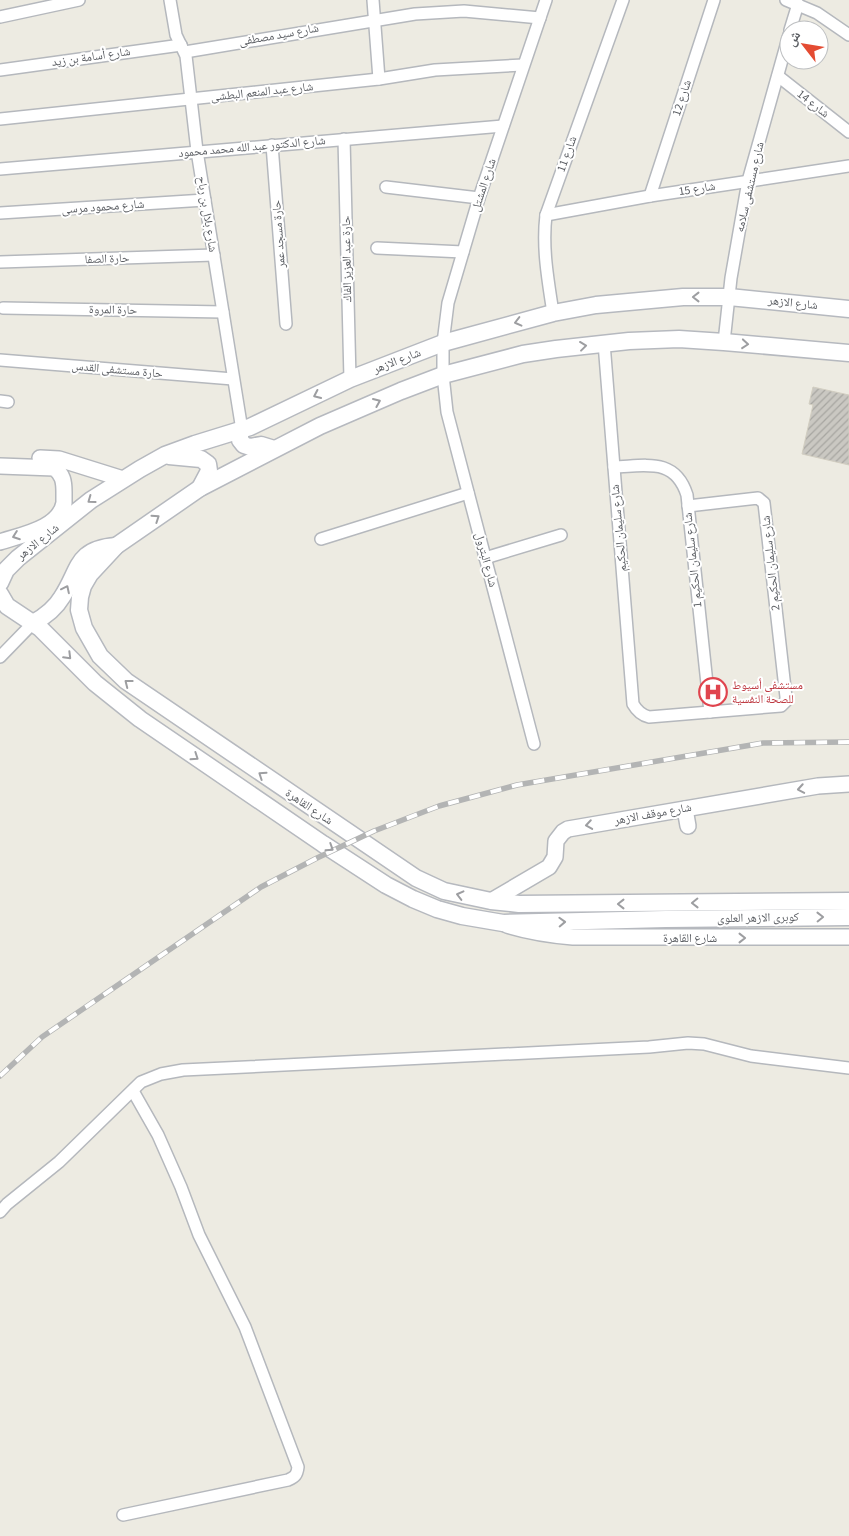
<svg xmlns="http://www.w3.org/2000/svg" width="849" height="1536" viewBox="0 0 849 1536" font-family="'Source Sans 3','Noto Naskh Arabic',sans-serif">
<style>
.building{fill:url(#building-hatch);stroke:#d2cec1}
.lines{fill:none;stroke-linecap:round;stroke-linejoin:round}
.minor-casing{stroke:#b5b8bd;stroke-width:14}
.tertiary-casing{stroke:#b5b8bd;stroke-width:18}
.secondary-casing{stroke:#b6b9bf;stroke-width:19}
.minor{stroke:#fff;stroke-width:11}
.tertiary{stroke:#fff;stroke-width:15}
.secondary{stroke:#fff;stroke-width:16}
.rail-casing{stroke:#b3b4b4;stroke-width:5.5}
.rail{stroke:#fff;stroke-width:4;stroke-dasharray:11;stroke-linecap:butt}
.oneway{stroke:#9d9ea1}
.labels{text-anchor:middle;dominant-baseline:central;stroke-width:4;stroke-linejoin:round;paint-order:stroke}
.street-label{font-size:12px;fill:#5b5e63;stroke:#fff}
.health-label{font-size:12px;fill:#be3a42;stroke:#fff;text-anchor:start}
</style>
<defs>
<pattern id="building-hatch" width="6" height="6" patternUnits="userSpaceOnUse" patternTransform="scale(1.25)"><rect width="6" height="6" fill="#cac8c2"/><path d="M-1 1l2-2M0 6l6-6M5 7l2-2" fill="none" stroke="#a7a6a1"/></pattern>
</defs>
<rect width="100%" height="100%" fill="#edebe2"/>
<path class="building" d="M813 387 849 395V465L802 454 813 405 809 404Z"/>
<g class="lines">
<defs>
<g id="minor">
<path d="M170 0 176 35 186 56 197 151 242 430"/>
<path d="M373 0 379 79"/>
<path d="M786 0 817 13 849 35"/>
<path d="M0 17 79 0"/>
<path d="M790 30 798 4"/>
<path d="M185 52 415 14 464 11 540 18"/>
<path d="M0 70 181 45"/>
<path d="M778 76 849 132"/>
<path d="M0 119 379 79 435 70 523 65"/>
<path d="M344 139 350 379"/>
<path d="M272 145 286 324"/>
<path d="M0 169 503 126"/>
<path d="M386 187 479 198"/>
<path d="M650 196 714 0"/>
<path d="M0 213 205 200"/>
<path d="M546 215 650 196 849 166"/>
<path d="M377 248 463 252"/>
<path d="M0 262 214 255"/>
<path d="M3 308 223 312"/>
<path d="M553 313C548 280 542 248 546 215L623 0"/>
<path d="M724 342 731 278 748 181 789 35"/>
<path d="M604 343 633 704C637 711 641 715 649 717L781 706 786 701V697L764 503 758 498 688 506"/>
<path d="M0 360 233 379"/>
<path d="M0 401 8 402"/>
<path d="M614 467C645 466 675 457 687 495L710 712"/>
<path d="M321 539 468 493"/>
<path d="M485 558 561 535"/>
<path d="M0 657 33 623"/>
<path d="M534 744 447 412 443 375V343L448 303 479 198 546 0"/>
<path d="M0 1212 7 1204 59 1162 141 1082 161 1074 183 1070 649 1047 688 1043 704 1044 751 1056 849 1068"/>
<path d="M123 1515 288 1480C295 1477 297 1475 298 1467L245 1327 199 1235 181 1187 158 1135 133 1091"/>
</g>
<g id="tertiary">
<path d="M40 458 59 459 123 479"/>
<path d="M0 466 54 468C63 474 64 482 64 492 64 495 64 500 64 503 59 529 20 535 0 542"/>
<path d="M685 809 688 826"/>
<path d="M491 901 549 867 555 857 556 841 563 832 568 829 818 786 849 784"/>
<path d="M507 925C529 932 550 935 573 937H849"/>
</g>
<g id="secondary">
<path d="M849 353 724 342 679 339 629 341 556 349 523 354 443 375 401 391 320 426 200 488 116 546 90 574 83 586 80 597 79 610 84 628 100 656 126 681 416 878 444 891 491 901 519 904 849 901"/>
<path d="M242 430 240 433V440L244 445 250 447 261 445 274 449"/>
<path d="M169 456 201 459 208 464 209 471 200 488"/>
<path d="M0 583 6 570 18 558 91 500 140 469 165 455 195 444 250 427 350 379 443 343 553 313 596 305 683 297H729L849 309"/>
<path d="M0 594 7 606 40 628 95 683 140 719 323 844 386 885 413 899 437 909 462 916 503 923 666 919 849 917"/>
<path d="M33 623C44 617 55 609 62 597 80 570 75 549 116 546"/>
</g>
</defs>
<use href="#minor" class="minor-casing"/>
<use href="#tertiary" class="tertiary-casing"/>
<use href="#secondary" class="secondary-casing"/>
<use href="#minor" class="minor"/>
<use href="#tertiary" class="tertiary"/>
<use href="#secondary" class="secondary"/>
<defs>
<path id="rail" d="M0 1076 42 1037 261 887 317 858 374 831 439 806 517 785 763 743 849 742"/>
</defs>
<use href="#rail" class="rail-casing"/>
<use href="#rail" class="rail"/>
</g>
<defs><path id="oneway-chevron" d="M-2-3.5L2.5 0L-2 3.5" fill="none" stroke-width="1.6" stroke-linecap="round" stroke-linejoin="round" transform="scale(1.25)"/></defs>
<g class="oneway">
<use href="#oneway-chevron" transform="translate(696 297) rotate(180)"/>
<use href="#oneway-chevron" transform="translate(518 322) rotate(166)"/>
<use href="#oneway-chevron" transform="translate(745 344) rotate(5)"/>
<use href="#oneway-chevron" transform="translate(583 346) rotate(-7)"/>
<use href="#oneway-chevron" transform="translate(317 395) rotate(155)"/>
<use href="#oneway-chevron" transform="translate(377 402) rotate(-23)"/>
<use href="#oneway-chevron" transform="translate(91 500) rotate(144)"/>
<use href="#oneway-chevron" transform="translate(156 518) rotate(-34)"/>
<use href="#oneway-chevron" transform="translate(16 536) rotate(160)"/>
<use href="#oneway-chevron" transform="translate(66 589) rotate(-64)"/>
<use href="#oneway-chevron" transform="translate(68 656) rotate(45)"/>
<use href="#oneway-chevron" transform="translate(128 683) rotate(-142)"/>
<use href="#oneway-chevron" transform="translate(195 757) rotate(34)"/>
<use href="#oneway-chevron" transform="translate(262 775) rotate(-146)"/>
<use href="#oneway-chevron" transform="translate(801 789) rotate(170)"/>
<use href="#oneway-chevron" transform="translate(589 825) rotate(171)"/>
<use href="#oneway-chevron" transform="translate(330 848) rotate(33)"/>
<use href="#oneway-chevron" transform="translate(460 895) rotate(-166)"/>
<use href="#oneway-chevron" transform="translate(695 903) rotate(179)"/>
<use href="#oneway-chevron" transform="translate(621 904) rotate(180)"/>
<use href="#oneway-chevron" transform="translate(820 917) rotate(-1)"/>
<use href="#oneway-chevron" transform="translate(562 922) rotate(-2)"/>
<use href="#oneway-chevron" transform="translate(742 938)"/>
</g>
<defs>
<symbol id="hospital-ring" viewBox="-11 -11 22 22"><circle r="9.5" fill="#fff" stroke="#e0444e" stroke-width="1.5"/><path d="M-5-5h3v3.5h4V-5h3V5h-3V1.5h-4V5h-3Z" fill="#e0444e"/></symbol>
</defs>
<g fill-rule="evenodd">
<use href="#hospital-ring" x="697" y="676" width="32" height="32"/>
</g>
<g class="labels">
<g class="street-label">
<text transform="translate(279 35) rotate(-10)">شارع سيد مصطفى</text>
<text transform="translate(91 57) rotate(-8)">شارع أسامة بن زيد</text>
<text transform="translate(262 92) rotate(-6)">شارع عبد المنعم البطشى</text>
<text transform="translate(682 98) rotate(-72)">شارع 12</text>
<text transform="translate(813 104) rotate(38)">شارع 14</text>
<text transform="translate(252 147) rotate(-5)">شارع الدكتور عبد الله محمد محمود</text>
<text transform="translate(567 154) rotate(-70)">شارع 11</text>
<text transform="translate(484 185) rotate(-72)">شارع المشتل</text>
<text transform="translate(750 187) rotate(-77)">شارع مستشفى سلامه</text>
<text transform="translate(697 189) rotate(-9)">شارع 15</text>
<text transform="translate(103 207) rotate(-4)">شارع محمود مرسى</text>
<text transform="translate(207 214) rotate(81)">شارع بلال بن رباح</text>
<text transform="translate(279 234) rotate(-94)">حارة مسجد عمر</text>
<text transform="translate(107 259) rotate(-2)">حارة الصفا</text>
<text transform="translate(347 259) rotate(-91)">حارة عبد العزيز الفاك</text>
<text transform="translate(793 303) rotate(6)">شارع الازهر</text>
<text transform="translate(113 310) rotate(1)">حارة المروة</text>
<text transform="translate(397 361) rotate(-21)">شارع الازهر</text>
<text transform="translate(117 370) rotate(5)">حارة مستشفى القدس</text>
<text transform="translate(619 528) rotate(-95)">شارع سليمان الحكيم</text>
<text transform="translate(38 542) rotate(-39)">شارع الازهر</text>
<text transform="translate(486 560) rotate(75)">شارع البترول</text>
<text transform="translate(693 560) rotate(-96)">شارع سليمان الحكيم 1</text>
<text transform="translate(771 563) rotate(-96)">شارع سليمان الحكيم 2</text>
<text transform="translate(309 807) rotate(34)">شارع القاهرة</text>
<text transform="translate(653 814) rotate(-10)">شارع موقف الازهر</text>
<text transform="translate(758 918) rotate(-1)">كوبرى الازهر العلوى</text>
<text x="690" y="938">شارع القاهرة</text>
</g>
<g class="health-label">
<text x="732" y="685">مستشفى أسيوط<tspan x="732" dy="14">للصحة النفسية</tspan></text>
</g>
</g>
<g transform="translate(804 45) rotate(301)"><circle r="24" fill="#ffffff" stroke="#bdbfc1"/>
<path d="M0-4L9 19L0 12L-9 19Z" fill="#e44b32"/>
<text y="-8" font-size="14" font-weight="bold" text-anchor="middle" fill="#5b5e63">ش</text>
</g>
</svg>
